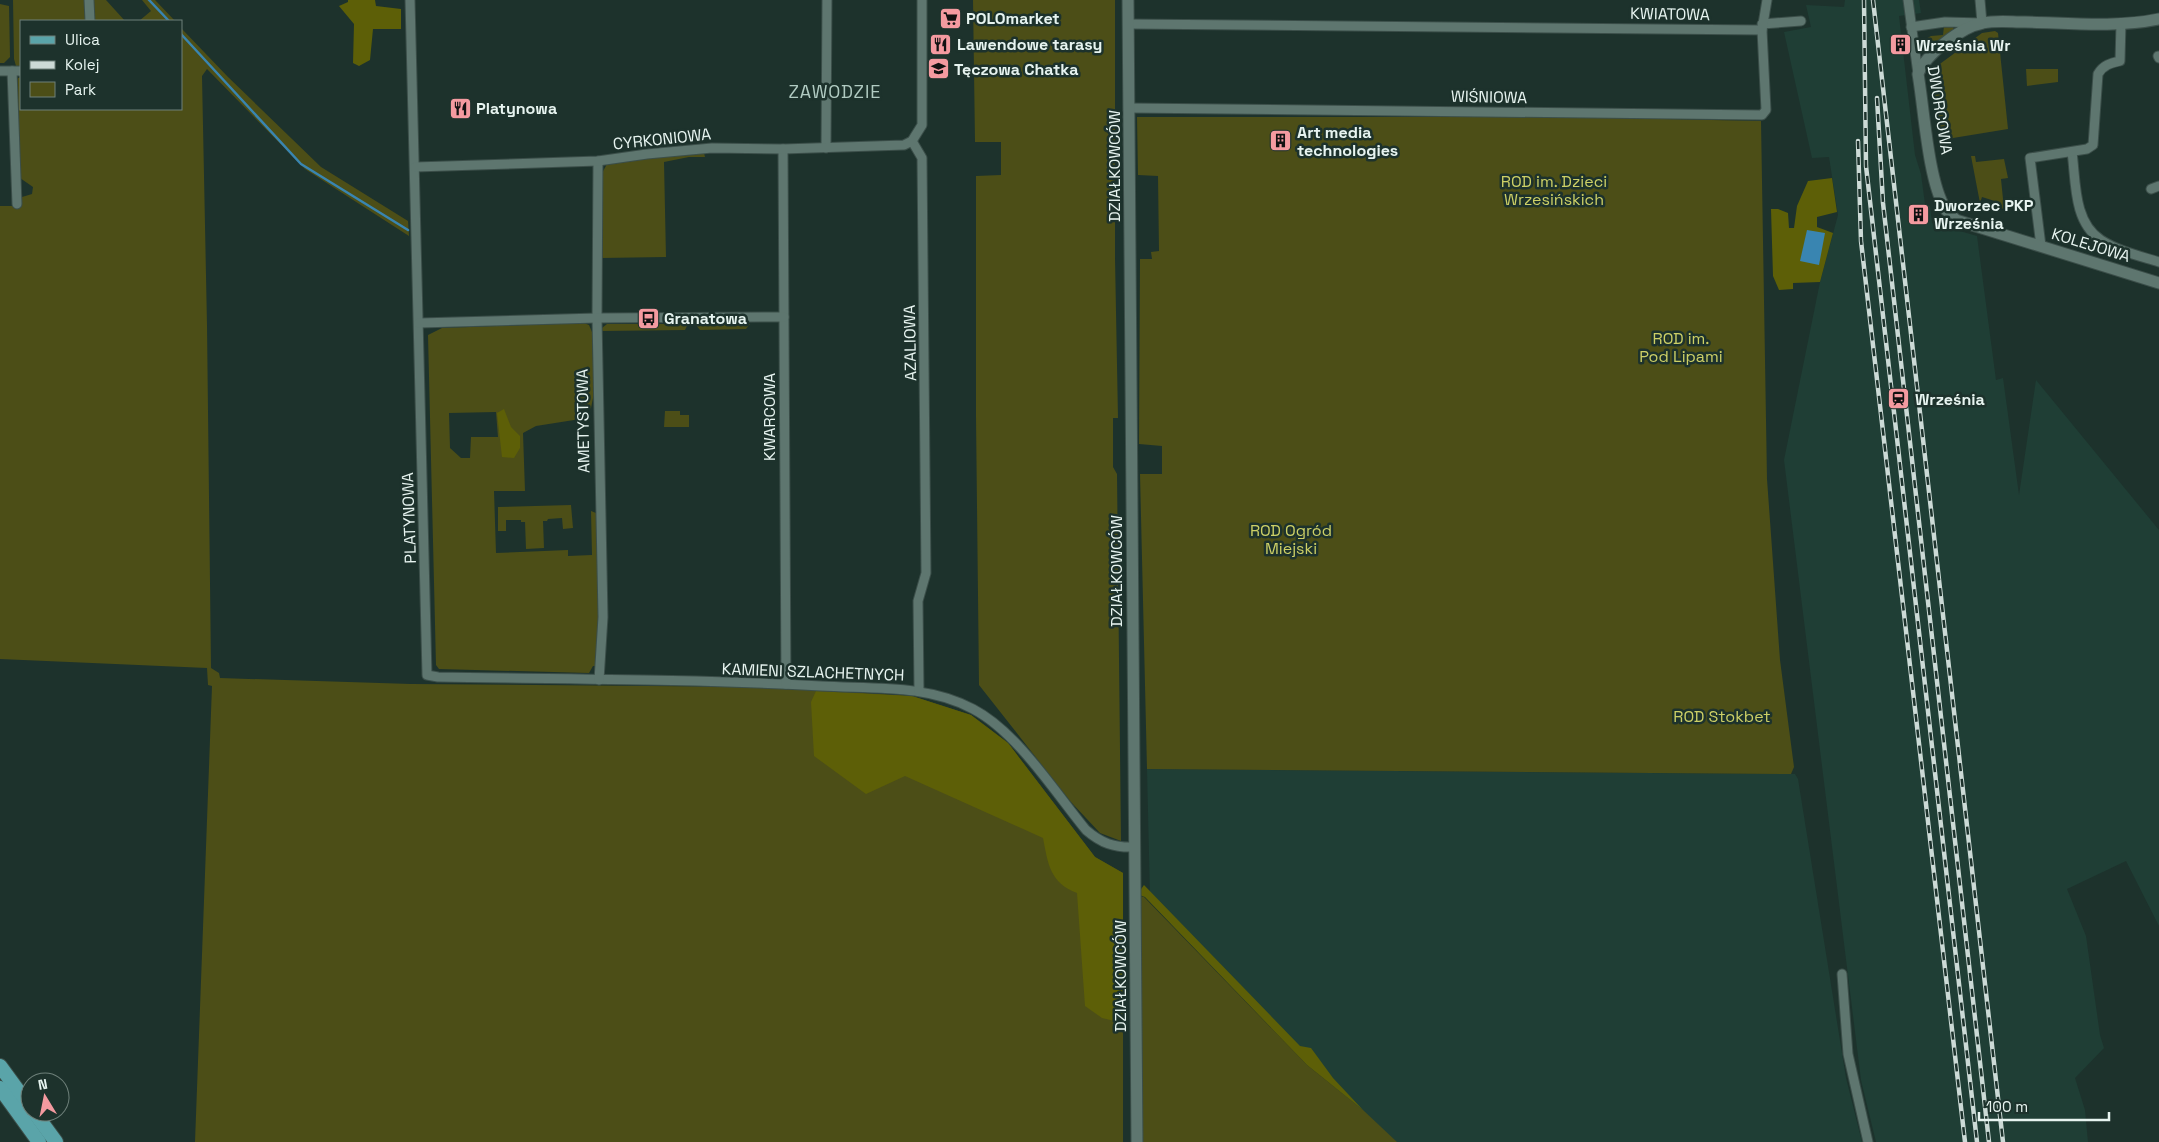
<svg xmlns="http://www.w3.org/2000/svg" width="2159" height="1142" viewBox="0 0 2159 1142" font-family="'Space Grotesk',sans-serif">
<style>
.built{fill:#1f3e35}
.green{fill:#4c4e17;fill-rule:evenodd}
.forest{fill:#5d5f07}
.water{fill:#3985b1}
.lines{fill:none;stroke-linecap:round;stroke-linejoin:round}
.stream{stroke:#3985b1;stroke-width:2.5}
.minor-casing{stroke:#3b4e49;stroke-width:11}
.tertiary-casing{stroke:#3b4e49;stroke-width:13}
.primary-casing{stroke:#3b4e49;stroke-width:16}
.minor{stroke:#5e766f;stroke-width:9}
.tertiary{stroke:#5e766f;stroke-width:11}
.primary{stroke:#5aa4a9;stroke-width:14}
.rail-casing{stroke:#ccdad6;stroke-width:4.5}
.rail{stroke:#1d322c;stroke-width:2.5;stroke-dasharray:8;stroke-linecap:butt}
.labels{text-anchor:middle;dominant-baseline:central;stroke-width:5;stroke-linejoin:round;paint-order:stroke}
.street-label{font-size:16px;fill:#e7f4f0;stroke:#1d322c}
.poi-label{font-size:16px;font-weight:bold;fill:#e7f4f0;stroke:#1d322c;text-anchor:start}
.park-label{font-size:16px;fill:#cdd066;stroke:#1d322c}
.neighbourhood-label{font-size:18px;letter-spacing:1px;fill:#b1cbc2;stroke:#1d322c}
</style>
<rect width="100%" height="100%" fill="#1d322c"/>
<g class="built">
<path d="M1845 0H1919L1921 13 1899 16 1915 155 1921 174 1925 204 1930 206 1932 223 1977 236 1996 380 2003 378 2019 495 2036 380 2159 530V926L2126 861 2067 889 2086 936 2100 1035 2104 1048 2075 1078 2085 1110 2088 1142H1876L1861 1080 1784 460 1820 282 1838 215 1829 157 1812 158 1784 32 1811 27 1806 5 1844 7Z"/>
<path d="M1147 769 1795 774 1798 779 1846 1078 1862 1142H1386L1150 897Z"/>
</g>
<g class="green">
<path d="M13 0H84L86 21H21L20 67 16 66 14 59Z"/>
<path d="M92 0H106L125 21H93Z"/>
<path d="M142 0H155L175 21H139L151 11Z"/>
<path d="M973 0H1115V258L1118 418H1113V467L1117 474 1121 841 1100 833 1071 802 979 685 976 417V176L1001 175V142H975Z"/>
<path d="M0 4 9 6 10 57 4 63H0Z"/>
<path d="M1944 26 1953 27 1954 30 1924 52 1919 48 1920 42 1931 36 1943 35Z"/>
<path d="M181 28 228 77 321 167 408 221 409 236 305 169 207 69 202 76 207 325 211 668 219 673 220 678 411 684 761 687 912 696 971 715 1008 743 1095 857 1123 873V1142H195L212 686 208 685 207 668 0 659V206H20L22 197 32 194 33 187 20 178 15 86 18 78 21 77V109H181Z"/>
<path d="M1995 31 1998 33 2008 129 1953 138 1943 148 1931 73 1933 69 1982 33Z"/>
<path d="M2026 69H2058V82L2027 86Z"/>
<path d="M1137 117H1566L1761 121 1767 479 1780 660 1794 767 1791 774 1147 769 1140 474H1162V446L1139 444 1140 259H1152L1151 252 1159 251 1158 176 1138 175Z"/>
<path d="M693 152 704 153 705 157H689L664 162 666 257 601 258 602 173 607 164Z"/>
<path d="M1971 156H1975L1976 162 2004 159 2008 178 2001 179 2003 199H2011L2007 208 1999 209 2001 203 1982 197 1980 203Z"/>
<path d="M584 323 589 325 592 332 594 393 591 408 574 420 536 426 523 433 525 491H494L496 553 568 550V556L592 555 591 511 596 513 601 614 597 666H593L589 673 439 669 436 665 428 335 442 328ZM496 412 498 437H471L470 458H461L450 448 449 413Z"/>
<path d="M607 324H688L685 330 602 331V328Z"/>
<path d="M695 324H750L746 329 700 330Z"/>
<path d="M665 411H680V415H689V427H664Z"/>
<path d="M571 505 573 528 563 529 562 518 548 519 547 521H543L544 548 526 549 525 522H521V520H506V531H498V507Z"/>
<path d="M1139 896 1144 897 1307 1065 1363 1110 1397 1142H1142Z"/>
</g>
<g class="forest">
<path d="M348 0H375L376 6 401 9V29H373L370 60 359 66 353 63 354 24 339 6 348 2Z"/>
<path d="M1832 178 1837 212 1817 217V227L1833 233 1820 282 1793 283V289L1779 290 1773 276 1771 209H1778L1788 213 1789 228H1794L1797 206 1808 181Z"/>
<path d="M504 409 511 427 520 436V448L514 458 502 457 497 413Z"/>
<path d="M816 691 912 696 971 715 1008 743 1095 857 1123 873V1023L1102 1018 1085 1006 1077 893C1050 883 1048 864 1043 838L905 776 866 794 814 756 811 702Z"/>
<path d="M1144 885 1300 1046 1311 1048 1333 1078 1363 1110 1307 1065 1145 897 1139 895V892Z"/>
</g>
<path class="water" d="M1807 230 1825 233 1819 265 1800 261Z"/>
<g class="lines">
<g class="stream">
<path d="M149 0 169 21"/>
<path d="M181 34 301 164 408 230"/>
</g>
<defs>
<g id="minor">
<path d="M89 0 90 21"/>
<path d="M410 0 427 675 438 677C565 679 693 679 821 686 871 689 927 684 973 709 1017 732 1054 791 1086 830 1101 843 1114 848 1135 847"/>
<path d="M1908 0 1918 74"/>
<path d="M1128 24 1762 30"/>
<path d="M1762 24 1801 21"/>
<path d="M1911 27 1945 22 1982 23 1980 0"/>
<path d="M2158 56 2159 58"/>
<path d="M0 71H21"/>
<path d="M12 71 17 204"/>
<path d="M1129 108 1762 115 1766 110 1762 30 1767 0"/>
<path d="M912 141 922 158 926 573 918 601 919 691"/>
<path d="M826 148 827 0"/>
<path d="M783 149 786 684"/>
<path d="M2072 152C2076 181 2073 222 2101 240 2118 251 2140 256 2159 262"/>
<path d="M598 161 597 318 603 617 599 680"/>
<path d="M415 167 598 161 647 154 712 148 783 149 904 145 912 141 922 125V0"/>
<path d="M2151 189 2159 186"/>
<path d="M2041 246 2030 158 2087 149 2093 145 2098 74C2103 65 2111 63 2120 61L2121 23"/>
<path d="M419 323 597 318 784 317"/>
<path d="M1842 974 1848 1054 1868 1142"/>
</g>
<g id="tertiary">
<path d="M1128 0 1137 1142"/>
<path d="M2159 19C2116 28 2069 23 2025 22 2011 22 1996 20 1983 23 1961 27 1926 54 1918 74 1924 108 1928 180 1945 208 1947 213 1952 216 1956 220L2159 283"/>
</g>
<g id="primary">
<path d="M0 1066 30 1107"/>
<path d="M0 1088 39 1142"/>
<path d="M34 1112 56 1142"/>
</g>
</defs>
<use href="#minor" class="minor-casing"/>
<use href="#tertiary" class="tertiary-casing"/>
<use href="#primary" class="primary-casing"/>
<use href="#minor" class="minor"/>
<use href="#tertiary" class="tertiary"/>
<use href="#primary" class="primary"/>
<defs>
<g id="rail">
<path d="M1864 0 1866 166 1977 1142"/>
<path d="M1873 0 2003 1142"/>
<path d="M1877 98 1883 203 1989 1142"/>
<path d="M1858 141 1861 241 1965 1142"/>
</g>
</defs>
<use href="#rail" class="rail-casing"/>
<use href="#rail" class="rail"/>
</g>
<defs>
<symbol id="supermarket-square" viewBox="-11 -11 22 22"><rect x="-9" y="-9" width="18" height="18" rx="4" fill="#f49aa0" stroke="#1d322c"/><path d="M-6-5.5h2.5l.6 2H6L4.5 2H-2.5L-4.4-4H-6ZM-1.5 3.2a1.3 1.3 0 1 0 .1 0ZM3 3.2a1.3 1.3 0 1 0 .1 0Z" fill="#111"/></symbol>
<symbol id="restaurant-square" viewBox="-11 -11 22 22"><rect x="-9" y="-9" width="18" height="18" rx="4" fill="#f49aa0" stroke="#1d322c"/><path d="M-5-6h1v4h1v-4h1v4h1v-4h1v5L-1.5 .5V6h-2V.5L-5-1ZM5-6V6H3V1.5H1.5Q1.5-4 5-6Z" fill="#111"/></symbol>
<symbol id="building-square" viewBox="-11 -11 22 22"><rect x="-9" y="-9" width="18" height="18" rx="4" fill="#f49aa0" stroke="#1d322c"/><path d="M-4-6H4V6H1V3H-1V6H-4ZM-2.5-4.3h1.7v1.8h-1.7ZM.8-4.3h1.7v1.8H.8ZM-2.5-1h1.7V.8h-1.7ZM.8-1h1.7V.8H.8Z" fill="#111"/></symbol>
<symbol id="school-square" viewBox="-11 -11 22 22"><rect x="-9" y="-9" width="18" height="18" rx="4" fill="#f49aa0" stroke="#1d322c"/><path d="M0-5L7-2L0 1L-7-2ZM-4 1L0 2.5L4 1V4Q0 6-4 4Z" fill="#111"/></symbol>
<symbol id="bus-square" viewBox="-11 -11 22 22"><rect x="-9" y="-9" width="18" height="18" rx="4" fill="#f49aa0" stroke="#1d322c"/><path d="M-5-6H5V4H4V6H2V4H-2V6H-4V4H-5ZM-3.5-4V0h7V-4ZM-3.5 1.2v1.5H-2V1.2ZM2 1.2v1.5H3.5V1.2Z" fill="#111"/></symbol>
<symbol id="station-square" viewBox="-11 -11 22 22"><rect x="-9" y="-9" width="18" height="18" rx="4" fill="#f49aa0" stroke="#1d322c"/><path d="M-3-6H3Q5-6 5-4V2Q5 4 3 4L4.5 6H3L1.5 4h-3L-3 6H-4.5L-3 4Q-5 4-5 2V-4Q-5-6-3-6ZM-3.5-4v3h7v-3ZM-3.5 1v1.5H-2V1ZM2 1v1.5H3.5V1Z" fill="#111"/></symbol>
</defs>
<g fill-rule="evenodd">
<use href="#supermarket-square" x="938" y="6" width="25" height="25"/>
<use href="#restaurant-square" x="928" y="32" width="25" height="25"/>
<use href="#building-square" x="1888" y="32" width="25" height="25"/>
<use href="#school-square" x="926" y="56" width="25" height="25"/>
<use href="#restaurant-square" x="448" y="96" width="25" height="25"/>
<use href="#building-square" x="1268" y="128" width="25" height="25"/>
<use href="#building-square" x="1906" y="202" width="25" height="25"/>
<use href="#bus-square" x="636" y="306" width="25" height="25"/>
<use href="#station-square" x="1886" y="386" width="25" height="25"/>
</g>
<g class="labels">
<g class="street-label">
<text transform="translate(1670 14) rotate(1)">KWIATOWA</text>
<text transform="translate(1489 97) rotate(1)">WIŚNIOWA</text>
<text transform="translate(1940 110) rotate(81)">DWORCOWA</text>
<text transform="translate(662 139) rotate(-6)">CYRKONIOWA</text>
<text transform="translate(1114 166) rotate(-90)">DZIAŁKOWCÓW</text>
<text transform="translate(2091 245) rotate(17)">KOLEJOWA</text>
<text transform="translate(910 343) rotate(-91)">AZALIOWA</text>
<text transform="translate(769 417) rotate(-90)">KWARCOWA</text>
<text transform="translate(583 421) rotate(-91)">AMETYSTOWA</text>
<text transform="translate(409 518) rotate(-92)">PLATYNOWA</text>
<text transform="translate(1116 571) rotate(-90)">DZIAŁKOWCÓW</text>
<text transform="translate(813 672) rotate(2)">KAMIENI SZLACHETNYCH</text>
<text transform="translate(1120 976) rotate(-90)">DZIAŁKOWCÓW</text>
</g>
<g class="poi-label">
<text x="966" y="18">POLOmarket</text>
<text x="957" y="44">Lawendowe tarasy</text>
<text x="1916" y="45">Września Wr</text>
<text x="954" y="69">Tęczowa Chatka</text>
<text x="476" y="108">Platynowa</text>
<text x="1297" y="132">Art media<tspan x="1297" dy="18">technologies</tspan></text>
<text x="1934" y="205">Dworzec PKP<tspan x="1934" dy="18">Września</tspan></text>
<text x="664" y="318">Granatowa</text>
<text x="1915" y="399">Września</text>
</g>
<g class="park-label">
<text x="1554" y="181">ROD im. Dzieci<tspan x="1554" dy="18">Wrzesińskich</tspan></text>
<text x="1681" y="338">ROD im.<tspan x="1681" dy="18">Pod Lipami</tspan></text>
<text x="1291" y="530">ROD Ogród<tspan x="1291" dy="18">Miejski</tspan></text>
<text x="1722" y="716">ROD Stokbet</text>
</g>
<g class="neighbourhood-label">
<text x="835" y="91">ZAWODZIE</text>
</g>
</g>
<rect x="20" y="20" width="162" height="90" fill="#1d322c" stroke="#6e807a"/>
<rect x="30" y="36" width="25" height="8" fill="#5aa4a9" stroke="#6e807a"/>
<text x="65" y="45" font-size="15" fill="#e7f4f0">Ulica</text>
<rect x="30" y="61" width="25" height="8" fill="#ccdad6" stroke="#6e807a"/>
<text x="65" y="70" font-size="15" fill="#e7f4f0">Kolej</text>
<rect x="30" y="82" width="25" height="15" fill="#4c4e17" stroke="#6e807a"/>
<text x="65" y="95" font-size="15" fill="#e7f4f0">Park</text>
<g transform="translate(45 1097) rotate(350)"><circle r="24" fill="#1d322c" stroke="#6e807a"/>
<path d="M0-4L9 19L0 12L-9 19Z" fill="#f49aa0"/>
<text y="-8" font-size="14" font-weight="bold" text-anchor="middle" fill="#e7f4f0">N</text>
</g>
<path d="M1979 1112v8h130v-8" fill="none" stroke="#e7f4f0" stroke-width="2.5"/>
<text x="1986" y="1112" font-size="15" fill="#e7f4f0" stroke="#1d322c" stroke-width="4" paint-order="stroke">100 m</text>
</svg>
